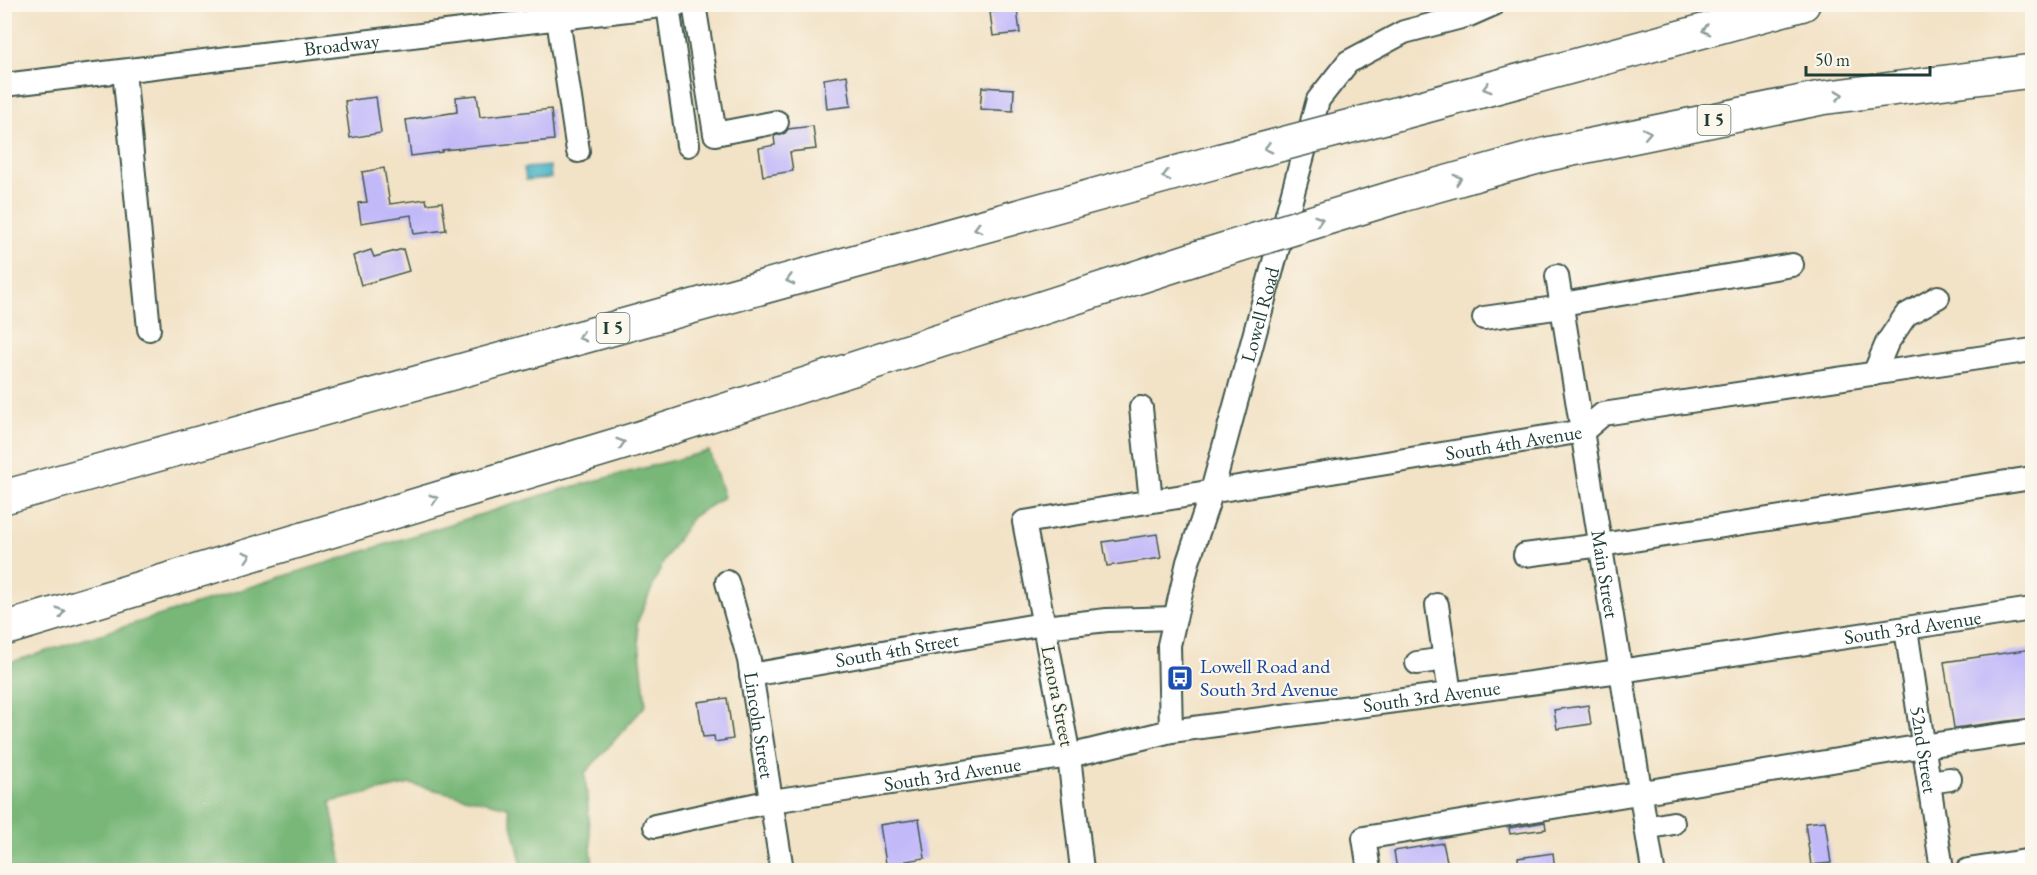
<svg xmlns="http://www.w3.org/2000/svg" width="2037" height="875" viewBox="0 0 2037 875" font-family="'EB Garamond',serif">
	<style>
		.forest { fill: #78b778; stroke: #4c7a56; stroke-width: 1.5 }
		.water { fill: #48b2c6; stroke: #34787d; stroke-width: 1.5 }
		.building { fill: #c2b9f9 }
		.lines { fill: none; stroke-linecap: round; stroke-linejoin: round }
		.minor-casing { stroke: #3f564a; stroke-width: 26 }
		.highway-casing { stroke: #3f564a; stroke-width: 36 }
		.minor { stroke: #fff; stroke-width: 22 }
		.highway { stroke: #fff; stroke-width: 33 }
		.highway-bridge-casing { stroke: #3f564a; stroke-width: 36; stroke-linecap: butt }
		.highway-bridge { stroke: #fff; stroke-width: 33 }
		.oneway { stroke: #8f9e9a }
		.labels { text-anchor: middle; stroke-width: 4.5; stroke-linejoin: round; paint-order: stroke }
		.shield { fill: #fbf7ec; stroke: #61756b; stroke-width: 1.5 }
		.shield-label { font-size: 18px; font-weight: bold; fill: #1f3d34 }
		.street-label { font-size: 20px; fill: #1f3d34; stroke: #fbf7ec }
		.transit-label { font-size: 20px; fill: #164399; stroke: #fbf7ec; text-anchor: start }
	</style>
	<rect width="100%" height="100%" fill="#fbf7ec"/>
	<filter id="ink" filterUnits="userSpaceOnUse"><feTurbulence type="fractalNoise" baseFrequency=".0167" numOctaves="2"/><feDisplacementMap in="SourceGraphic" scale="12" xChannelSelector="R" yChannelSelector="G"/><feConvolveMatrix kernelMatrix="1 2 1 2 8 2 1 2 1" color-interpolation-filters="sRGB"/></filter>
	<filter id="wash" filterUnits="userSpaceOnUse"><feTurbulence type="fractalNoise" baseFrequency=".008" numOctaves="4" result="noise"/><feDisplacementMap in="SourceGraphic" scale="24" xChannelSelector="R" yChannelSelector="G"/><feGaussianBlur stdDeviation="1.35" result="paint"/><feColorMatrix in="noise" values="0 0 0 0 0 0 0 0 0 0 0 0 0 0 0 0 0 1.4 0 .05"/><feComposite in="paint" operator="in"/></filter>
	<g filter="url(#wash)">
		<rect width="100%" height="100%" fill="#f2e2c6"/>
		<!-- forest -->
		<path class="forest" d="M709 451 724 497 692 517 664 560 637 623 646 705 585 773 593 870H523L508 807 410 784 330 802 343 870H5V664L552 492Z"/>
		<!-- water -->
		<path class="water" d="M550 166 551 178 526 180 524 168Z"/>
		<g id="blocks">
			<!-- building -->
			<g class="building">
				<path d="M1017 9 1020 33 993 36 990 12Z"/>
				<path d="M847 75 851 106 827 109 824 79Z"/>
				<path d="M982 87 1014 89 1013 111 980 109Z"/>
				<path d="M477 95 480 117 551 109 554 140 442 150V152L411 156 406 120 457 112 456 97Z"/>
				<path d="M376 97 381 133 350 138 345 101Z"/>
				<path d="M813 126 816 149 790 152 793 171 763 176 759 148 775 145 774 136 785 133 788 129Z"/>
				<path d="M384 168 390 204 426 199 427 204 442 202 446 230 414 234 411 215 361 223 358 203 367 202 362 172Z"/>
				<path d="M403 249 409 271 361 285 353 256 371 250 374 257Z"/>
				<path d="M1157 534 1161 558 1107 566 1103 542Z"/>
				<path d="M2032 649V718L1954 728 1944 662Z"/>
				<path d="M727 698 733 739 715 742 714 736 703 737 698 702Z"/>
				<path d="M1588 705 1591 724 1557 729 1554 710Z"/>
				<path d="M919 819 925 858 906 861 908 870H887L880 825Z"/>
				<path d="M1825 821 1831 863 1811 865 1805 823Z"/>
				<path d="M1545 822 1546 829 1510 834 1509 828Z"/>
				<path d="M1443 843 1449 870H1397L1394 851Z"/>
				<path d="M1553 853 1555 870H1519L1518 858Z"/>
			</g>
		</g>
	</g>
	<g filter="url(#ink)">
		<use href="#blocks" fill-opacity="0" stroke="#3f564a" stroke-width="1.5"/>
		<g class="lines">
			<defs>
				<g id="minor">
					<path d="M694 4 715 134 777 122"/>
					<path d="M668 6 688 145"/>
					<path d="M558 19 578 151"/>
					<path d="M124 71 149 329"/>
					<path id="s1" d="M4 85 678 4"/>
					<path id="s2" d="M1557 276 1653 870"/>
					<path d="M1562 304 1792 265"/>
					<path d="M1484 318 1562 307"/>
					<path d="M1874 374 1887 343 1906 315 1938 297"/>
					<path d="M1141 408 1151 501"/>
					<path d="M1525 555 1601 545 2032 478"/>
					<path id="s3" d="M727 582 749 660 782 870"/>
					<path d="M1437 605 1450 694"/>
					<path d="M1044 627 1107 620 1175 618"/>
					<path id="s4" d="M1906 629 1942 870"/>
					<path d="M1417 663 1445 659"/>
					<path id="s5" d="M751 675 1043 624"/>
					<path id="s6" d="M1171 731 1169 645 1188 562 1212 491 1318 100 1348 62 1404 32 1469 15 1494 4"/>
					<path d="M1929 782 1950 779"/>
					<path id="s7" d="M655 826 772 801 1069 756 1171 731 1620 671 2032 609"/>
					<path d="M1646 828 1673 823"/>
					<path id="s8" d="M1082 870 1069 756 1024 522 1583 431 1603 414 2032 350"/>
					<path d="M1369 870 1364 838 1923 746 2032 731"/>
					<path d="M1968 870 2032 860"/>
				</g>
				<g id="highway">
					<path d="M1385 117 1803 4"/>
					<path d="M1402 195 1548 154 1821 98 2032 71"/>
					<path d="M4 497 1222 160"/>
					<path d="M4 629 633 440 1203 256"/>
				</g>
			</defs>
			<!-- minor casing -->
			<use href="#minor" class="minor-casing"/>
			<!-- highway casing -->
			<use href="#highway" class="highway-casing"/>
			<!-- minor -->
			<use href="#minor" class="minor"/>
			<!-- highway -->
			<use href="#highway" class="highway"/>
			<defs>
				<g id="highway-bridge">
					<path d="M1222 160 1385 117"/>
					<path d="M1203 256 1402 195"/>
				</g>
			</defs>
			<!-- highway-bridge casing -->
			<use href="#highway-bridge" class="highway-bridge-casing"/>
			<!-- highway-bridge -->
			<use href="#highway-bridge" class="highway-bridge"/>
		</g>
		<!-- one-way arrows -->
		<defs><path id="oneway-chevron" d="M-2-3.5L2.5 0L-2 3.5" fill="none" stroke-width="1.6" stroke-linecap="round" stroke-linejoin="round" transform="scale(1.5)"/></defs>
		<g class="oneway">
			<use href="#oneway-chevron" transform="translate(1706 30) rotate(165)"/>
			<use href="#oneway-chevron" transform="translate(1487 88) rotate(164)"/>
			<use href="#oneway-chevron" transform="translate(1839 95) rotate(-7)"/>
			<use href="#oneway-chevron" transform="translate(1647 133) rotate(-12)"/>
			<use href="#oneway-chevron" transform="translate(1268 148) rotate(165)"/>
			<use href="#oneway-chevron" transform="translate(1166 176) rotate(165)"/>
			<use href="#oneway-chevron" transform="translate(1458 179) rotate(-16)"/>
			<use href="#oneway-chevron" transform="translate(1319 220) rotate(-17)"/>
			<use href="#oneway-chevron" transform="translate(978 228) rotate(165)"/>
			<use href="#oneway-chevron" transform="translate(790 280) rotate(165)"/>
			<use href="#oneway-chevron" transform="translate(582 337) rotate(165)"/>
			<use href="#oneway-chevron" transform="translate(621 443) rotate(-17)"/>
			<use href="#oneway-chevron" transform="translate(434 499) rotate(-17)"/>
			<use href="#oneway-chevron" transform="translate(247 556) rotate(-17)"/>
			<use href="#oneway-chevron" transform="translate(61 612) rotate(-17)"/>
		</g>
	</g>
	<!-- icons -->
	<defs>
		<symbol id="bus-square" viewBox="-11 -11 22 22"><rect x="-9" y="-9" width="18" height="18" rx="4" fill="#1a4fb4" stroke="#fbf7ec"/><path d="M-5-6H5V4H4V6H2V4H-2V6H-4V4H-5ZM-3.5-4V0h7V-4ZM-3.5 1.2v1.5H-2V1.2ZM2 1.2v1.5H3.5V1.2Z" fill="#fff"/></symbol>
	</defs>
	<g fill-rule="evenodd">
		<use href="#bus-square" x="1165" y="663" width="30" height="30"/>
	</g>
	<g class="labels">
		<!-- shield labels -->
		<g class="shield">
			<rect x="1697.5" y="105" width="33" height="30" rx="4.5"/>
			<rect x="596.5" y="313" width="33" height="30" rx="4.5"/>
		</g>
		<g class="shield-label">
			<text x="1714" y="126">I 5</text>
			<text x="613" y="334">I 5</text>
		</g>
		<!-- street labels -->
		<g class="street-label">
			<text dy="7" stroke="none"><textPath href="#s1" startOffset="340">Broadway</textPath></text>
			<text dy="7" stroke="none"><textPath href="#s6" startOffset="429">Lowell Road</textPath></text>
			<text dy="7" stroke="none"><textPath href="#s8" startOffset="849">South 4th Avenue</textPath></text>
			<text dy="7" stroke="none"><textPath href="#s2" startOffset="302">Main Street</textPath></text>
			<text dy="7" stroke="none"><textPath href="#s7" startOffset="1274">South 3rd Avenue</textPath></text>
			<text dy="7" stroke="none"><textPath href="#s5" startOffset="148">South 4th Street</textPath></text>
			<text transform="translate(1058 696) rotate(79)" y="7">Lenora Street</text>
			<text dy="7" stroke="none"><textPath href="#s7" startOffset="788">South 3rd Avenue</textPath></text>
			<text dy="7" stroke="none"><textPath href="#s3" startOffset="147">Lincoln Street</textPath></text>
			<text dy="7" stroke="none"><textPath href="#s4" startOffset="122">52nd Street</textPath></text>
			<text dy="7" stroke="none"><textPath href="#s7" startOffset="302">South 3rd Avenue</textPath></text>
		</g>
		<!-- transit labels -->
		<g class="transit-label">
			<text x="1200" y="673">Lowell Road and<tspan x="1200" dy="23">South 3rd Avenue</tspan></text>
		</g>
	</g>
	<!-- margin -->
	<rect width="2037" height="875" fill="none" stroke="#fbf7ec" stroke-width="24"/>
	<!-- scale -->
	<path d="M1806 66v9h124v-9" fill="none" stroke="#1f3d34" stroke-width="3"/>
	<text x="1815" y="66" font-size="18" fill="#1f3d34" stroke="#fbf7ec" stroke-width="4.5" paint-order="stroke">50 m</text>
</svg>
